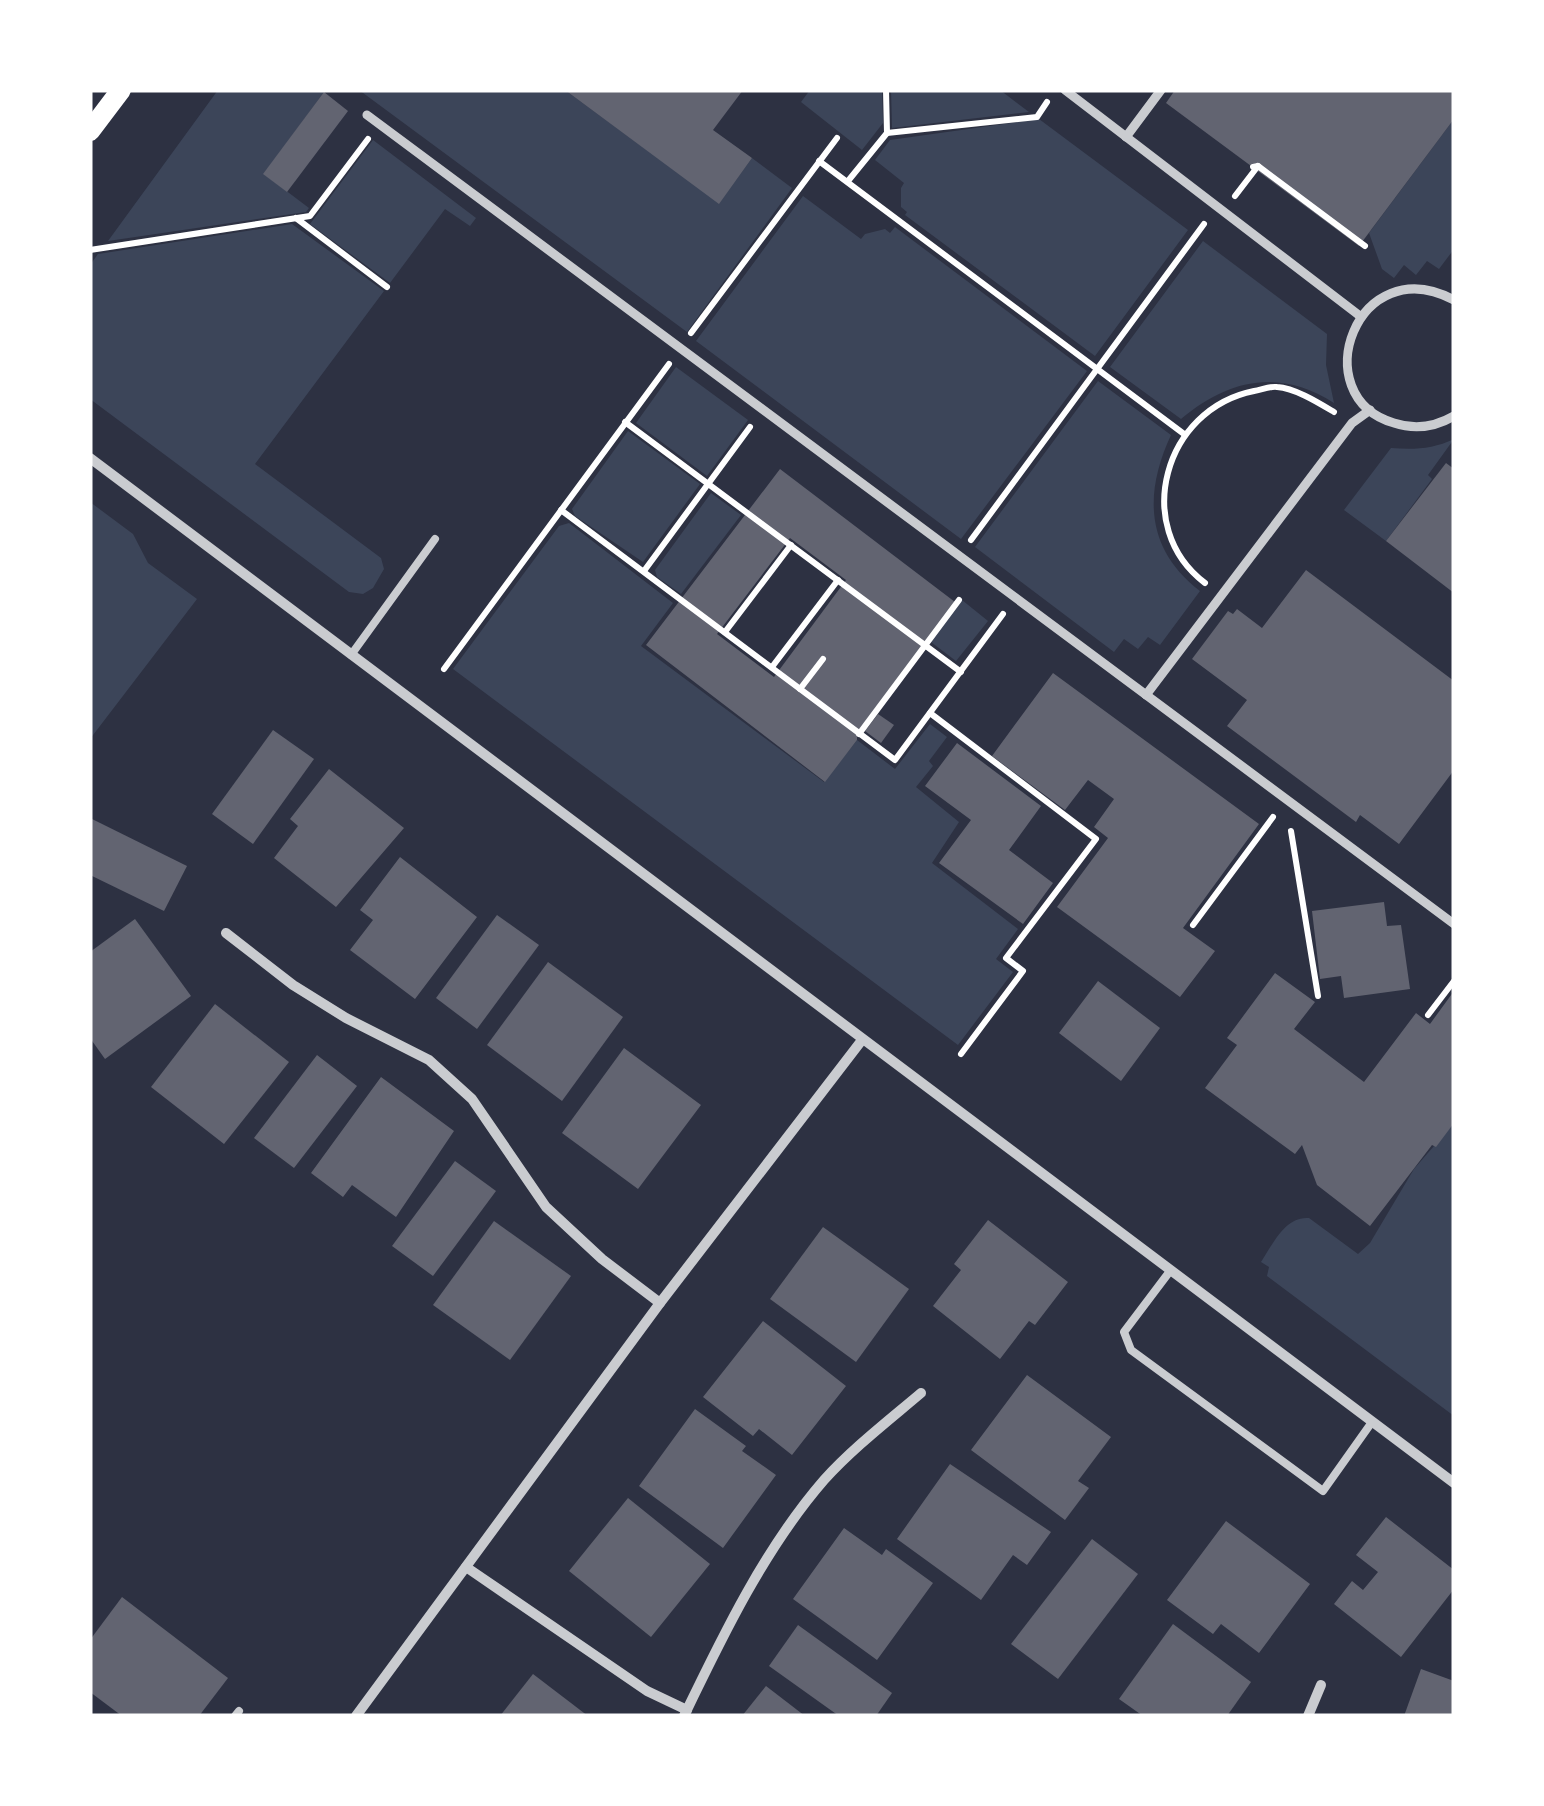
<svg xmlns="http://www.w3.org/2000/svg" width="1544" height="1806" viewBox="0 0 1544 1806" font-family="'PT Sans Narrow',sans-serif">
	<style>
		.green { fill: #3c4559 }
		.building { fill: #626471; fill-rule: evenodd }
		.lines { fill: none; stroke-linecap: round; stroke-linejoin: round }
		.path { stroke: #fff; stroke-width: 6 }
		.service { stroke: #caccd0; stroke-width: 8 }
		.pedestrian { stroke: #caccd0; stroke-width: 9 }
		.minor { stroke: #caccd0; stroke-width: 10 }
		.secondary { stroke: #fff; stroke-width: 20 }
	</style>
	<rect width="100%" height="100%" fill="#2d3142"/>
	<!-- green -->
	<g class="green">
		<path d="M218 90 324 92 264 174 309 208 306 212 108 241Z"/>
		<path d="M359 90H565L719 203 752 158 792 188 687 332Z"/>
		<path d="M810 90H882L883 123 862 150 801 102Z"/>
		<path d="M891 90H1000L1029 112 892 128Z"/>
		<path d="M1039 119 1188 230 1095 356 905 215 907 212 901 207V188L904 183 875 160 890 140Z"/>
		<path d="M1454 119V249L1439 269 1427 261 1416 275 1404 265 1394 278 1382 269 1369 233Z"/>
		<path d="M373 140 476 218 470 226 445 209 390 283 310 224Z"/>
		<path d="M803 196 861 239 865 234 885 229 890 233 895 227 1087 371 961 539 696 341Z"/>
		<path d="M292 224 384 291 255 464 381 558 384 569 373 588 363 594 349 592 90 399V265L98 254Z"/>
		<path d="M1203 241 1327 334 1326 365 1334 403C1279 368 1229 379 1181 419L1110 367Z"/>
		<path d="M676 367 748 420 707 476 636 423Z"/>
		<path d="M1098 381 1171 435C1144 493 1145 549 1200 591L1160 645 1148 637 1138 649 1124 639 1114 652 975 547Z"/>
		<path d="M628 431 700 484 643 562 575 516 572 509Z"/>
		<path d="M1454 439 1428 475 1432 479 1386 541 1344 510 1391 448C1414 450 1433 449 1454 439Z"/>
		<path d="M711 493 741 515 681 594 657 577 655 570Z"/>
		<path d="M90 502 133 534 148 563 197 599 90 739Z"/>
		<path d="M569 523 673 603 641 646 824 782 857 740 895 769 930 724 947 737 929 761 933 766 916 787 959 822 932 863 1018 929 996 959 1013 972 958 1045 453 669 559 526Z"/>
		<path d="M962 600 988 621 956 661 931 642Z"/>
		<path d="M1454 1123V1416L1267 1276 1269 1267 1261 1262C1273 1244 1285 1216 1309 1218L1358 1254 1370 1243 1414 1169Z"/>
	</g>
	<!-- building -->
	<g class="building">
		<path d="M565 90H743L713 130 752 158 719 204Z"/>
		<path d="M1175 90H1454V119L1359 246 1166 103Z"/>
		<path d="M324 92 348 111 287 192 263 174Z"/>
		<path d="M1446 463 1454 469V593L1386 541Z"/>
		<path d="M780 469 955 602 857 732V740L825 782 646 645ZM790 538 846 580 774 677 717 634Z"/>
		<path d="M1306 570 1454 681V770L1399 844 1360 815 1356 822 1227 726 1247 700 1192 659 1228 611 1233 614 1237 609 1262 628Z"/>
		<path d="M1053 673 1259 824 1183 928 1215 951 1180 997 1057 907 1108 838 1094 827 1114 799 1088 780 1065 810 992 756Z"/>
		<path d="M878 714 894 725 881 743 865 731Z"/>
		<path d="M273 730 314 759 253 844 212 814Z"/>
		<path d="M957 743 1041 806 1009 850 1053 883 1023 924 939 863 971 820 925 786Z"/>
		<path d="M329 769 404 828 336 907 274 858 298 826 290 819Z"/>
		<path d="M90 818 187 866 164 911 90 875Z"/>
		<path d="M400 857 477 917 415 999 350 950 373 920 360 910Z"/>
		<path d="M1384 902 1387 926 1401 925 1410 989 1344 998 1341 976 1320 979 1312 911Z"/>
		<path d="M497 915 539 945 477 1029 436 998Z"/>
		<path d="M135 919 191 996 105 1059 90 1038V952Z"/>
		<path d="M548 962 623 1017 562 1101 487 1045Z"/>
		<path d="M1275 973 1315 1002 1294 1029 1364 1082 1416 1013 1430 1024 1454 991V1123L1436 1147 1432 1145 1370 1226 1317 1185 1302 1145 1295 1154 1205 1088 1237 1045 1227 1038Z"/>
		<path d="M1098 981 1160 1028 1121 1081 1059 1033Z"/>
		<path d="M215 1004 289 1062 224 1144 151 1087Z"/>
		<path d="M624 1048 701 1105 638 1189 562 1133Z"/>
		<path d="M317 1055 357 1086 294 1168 254 1138Z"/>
		<path d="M381 1077 454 1131 396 1217 352 1185 343 1197 311 1173Z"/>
		<path d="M455 1161 496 1191 433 1276 392 1246Z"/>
		<path d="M988 1220 1068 1282 1035 1325 1029 1321 1000 1359 933 1306 961 1270 954 1264Z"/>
		<path d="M494 1221 571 1276 510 1360 433 1305Z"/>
		<path d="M823 1227 909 1289 856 1362 770 1299Z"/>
		<path d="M763 1321 846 1386 792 1455 759 1429 753 1436 703 1397Z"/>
		<path d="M1027 1375 1111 1437 1078 1481 1089 1488 1065 1520 971 1450Z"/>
		<path d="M695 1409 746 1446 742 1451 776 1475 723 1548 639 1486Z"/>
		<path d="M950 1464 1051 1532 1027 1565 1013 1555 981 1600 897 1539Z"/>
		<path d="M628 1498 710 1564 651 1637 569 1571Z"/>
		<path d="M1386 1517 1454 1570V1589L1401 1657 1334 1604 1352 1581 1363 1590 1378 1572 1356 1555Z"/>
		<path d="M1226 1521 1310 1584 1259 1653 1221 1624 1213 1634 1167 1600Z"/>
		<path d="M844 1528 882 1555 886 1549 933 1583 877 1660 793 1599Z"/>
		<path d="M1092 1539 1138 1574 1058 1679 1011 1644Z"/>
		<path d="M122 1597 228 1678 199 1716H122L90 1692V1640Z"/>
		<path d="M1173 1624 1251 1682 1227 1716H1143L1119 1699Z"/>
		<path d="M798 1625 892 1693 876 1716H839L769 1666Z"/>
		<path d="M1421 1669 1454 1681V1716H1404Z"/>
		<path d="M533 1674 588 1716H500Z"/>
		<path d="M766 1686 805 1716H742Z"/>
	</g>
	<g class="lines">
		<!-- path -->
		<g class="path">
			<path d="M887 133 1037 117 1047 102"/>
			<path d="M819 161 1184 434"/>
			<path d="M1258 166 1365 246"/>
			<path d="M848 181 887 133 886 90"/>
			<path d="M1235 196 1258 166 1253 167"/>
			<path d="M296 218 387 287"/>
			<path d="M90 250 310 216 368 139"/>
			<path d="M691 333 837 138"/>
			<path d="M625 422 961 672"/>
			<path d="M561 510 895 760 1003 614"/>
			<path d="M971 540 1204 224"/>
			<path d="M644 571 750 427"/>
			<path d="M1205 583C1131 527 1164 409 1254 391 1261 390 1270 386 1277 387 1295 388 1319 403 1334 412"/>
			<path d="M725 632 791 545"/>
			<path d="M772 667 838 580"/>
			<path d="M444 669 669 364"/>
			<path d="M800 689 823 659"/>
			<path d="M930 713 1096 839 1006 958 1023 971 961 1054"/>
			<path d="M859 734 959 600"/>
			<path d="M1291 831 1318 996"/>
			<path d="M1193 925 1273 817"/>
			<path d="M1428 1015 1454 981"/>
		</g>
		<!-- service -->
		<g class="service">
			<path d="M351 655 435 539"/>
			<path d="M1170 1271 1124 1332 1131 1350 1323 1491 1372 1422"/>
			<path d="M235 1716 239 1711"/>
		</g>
		<!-- pedestrian -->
		<g class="pedestrian">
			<path d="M1065 90 1360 316"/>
			<path d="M367 115 1454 924"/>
			<path d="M1126 137 1161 90"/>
			<path d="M1454 300C1357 248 1303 396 1394 423 1415 430 1435 427 1454 416"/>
			<path d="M1146 695 1352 423 1370 410"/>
		</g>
		<!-- minor -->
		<g class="minor">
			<path d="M90 458 1454 1483"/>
			<path d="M226 933 293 985 346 1018 429 1060 472 1099 546 1207 602 1259 660 1303"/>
			<path d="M466 1567 647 1691 687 1710"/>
			<path d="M356 1716 660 1303 862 1040"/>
			<path d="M684 1716C723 1635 765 1548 824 1480 853 1448 888 1421 921 1393"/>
			<path d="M1308 1716 1321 1685"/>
		</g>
		<!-- secondary -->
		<path class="secondary" d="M90 131 121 90"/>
	</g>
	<!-- border -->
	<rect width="1544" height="1806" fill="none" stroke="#ffffff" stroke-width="185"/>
</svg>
